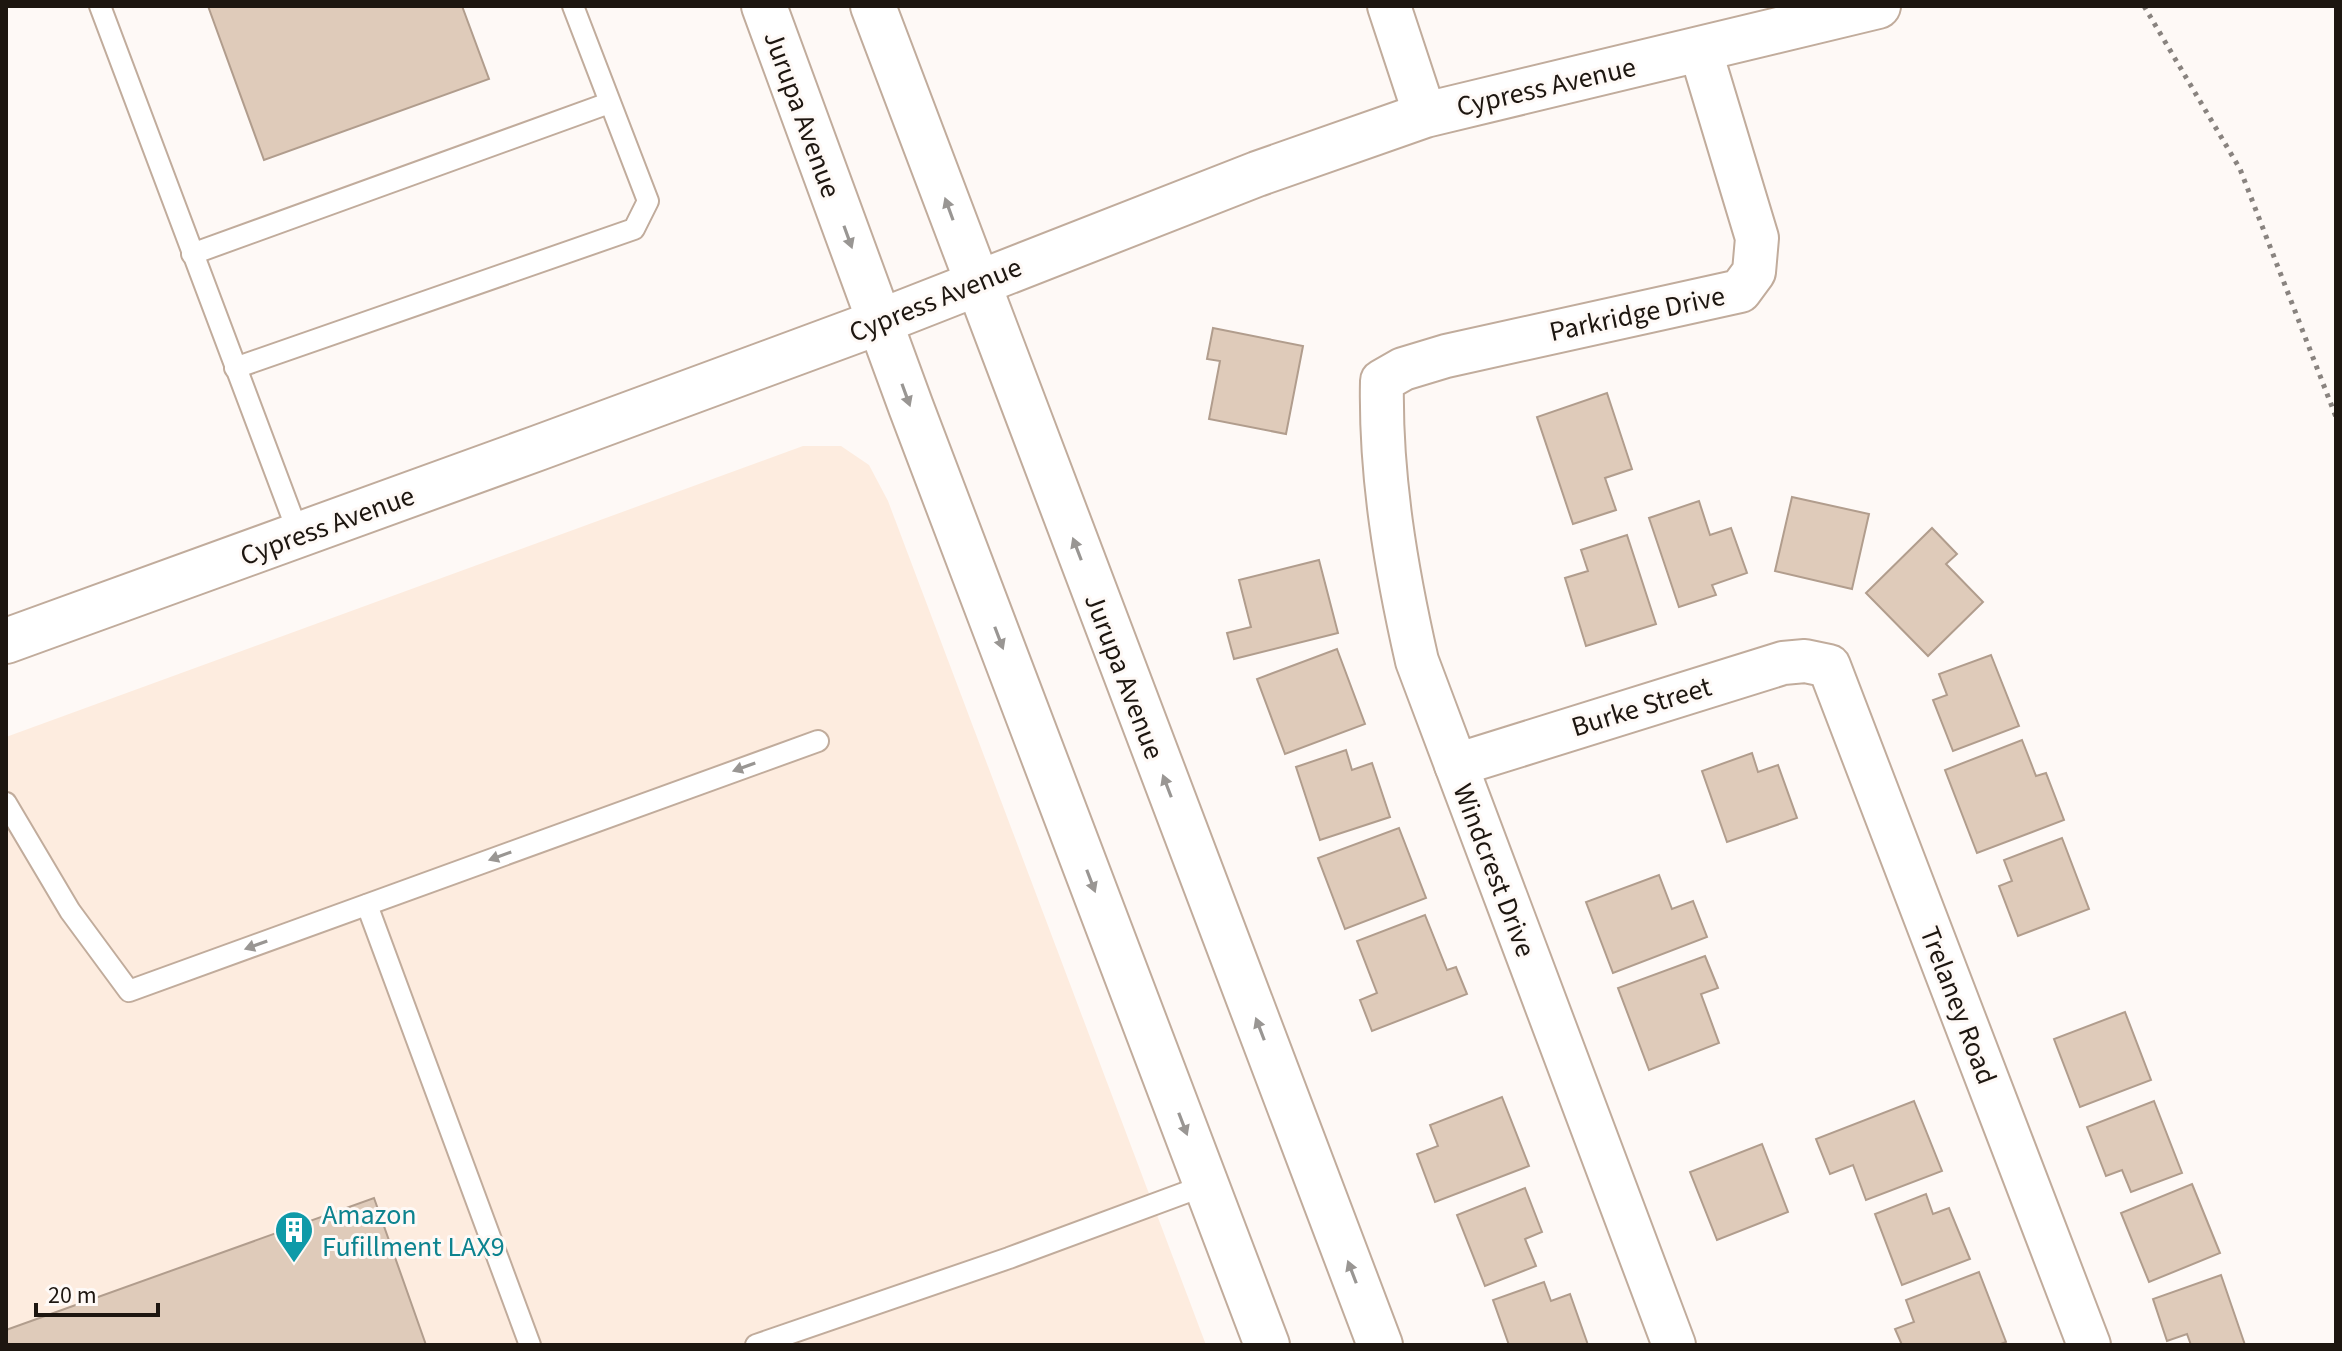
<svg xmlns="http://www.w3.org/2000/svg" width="2342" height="1351" viewBox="0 0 2342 1351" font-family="'Source Sans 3',sans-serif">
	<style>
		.built { fill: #fdecdf }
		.building { fill: #dfcbba; stroke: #b19d8d; stroke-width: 2 }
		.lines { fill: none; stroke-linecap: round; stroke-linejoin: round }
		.lane-casing { stroke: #c1ac9c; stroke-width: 24 }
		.street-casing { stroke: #c1ac9c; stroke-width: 46 }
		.secondary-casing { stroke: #c1ac9c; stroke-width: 48 }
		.primary-casing { stroke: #c1ac9c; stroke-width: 48 }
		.path { stroke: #89837f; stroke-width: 5; stroke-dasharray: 4 6; stroke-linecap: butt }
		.lane { stroke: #fff; stroke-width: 20 }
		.street { stroke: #fff; stroke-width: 42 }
		.secondary { stroke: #fff; stroke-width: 44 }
		.primary { stroke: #fff; stroke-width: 44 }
		.oneway { fill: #999693 }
		.labels { text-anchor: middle; stroke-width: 6; stroke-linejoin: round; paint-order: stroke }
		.street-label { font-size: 28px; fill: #1d1610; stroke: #fef9f6 }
		.culture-label { font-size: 28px; fill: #0d838f; stroke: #fef9f6; text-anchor: start }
	</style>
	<rect width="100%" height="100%" fill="#fef9f6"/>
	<!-- built -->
	<path class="built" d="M803 446H841L869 465 888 501 1206 1345H6V737Z"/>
	<!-- building -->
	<g class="building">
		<path d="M208 6H462L489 79 264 160Z"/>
		<path d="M1213 328 1303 346 1286 434 1209 419 1220 361 1207 359Z"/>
		<path d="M1607 393 1632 469 1605 478 1616 510 1573 524 1537 417Z"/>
		<path d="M1792 497 1869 514 1852 589 1775 571Z"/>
		<path d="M1699 501 1710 535 1731 528 1747 573 1712 585 1716 595 1679 607 1649 518Z"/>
		<path d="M1932 528 1957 554 1946 564 1983 602 1928 656 1866 593Z"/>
		<path d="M1627 535 1656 624 1586 646 1565 578 1588 571 1581 550Z"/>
		<path d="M1319 560 1338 633 1234 659 1227 633 1251 627 1239 580Z"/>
		<path d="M1337 649 1365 724 1285 754 1257 679Z"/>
		<path d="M1991 655 2019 726 1953 751 1933 700 1947 695 1939 674Z"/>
		<path d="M2022 740 2036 776 2046 773 2064 820 1977 853 1945 770Z"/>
		<path d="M1346 750 1352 770 1372 763 1390 817 1320 840 1296 767Z"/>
		<path d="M1752 753 1758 772 1778 765 1797 818 1727 842 1702 771Z"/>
		<path d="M1399 828 1426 898 1345 929 1318 858Z"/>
		<path d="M2062 838 2089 909 2018 936 1999 886 2012 881 2004 860Z"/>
		<path d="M1659 875 1672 909 1693 901 1707 937 1613 973 1586 902Z"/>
		<path d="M1425 915 1447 970 1456 967 1467 994 1372 1031 1360 1000 1377 993 1357 941Z"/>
		<path d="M1705 956 1718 988 1701 994 1719 1043 1649 1070 1618 988Z"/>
		<path d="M2125 1012 2151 1080 2080 1107 2054 1039Z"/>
		<path d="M1502 1097 1529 1166 1435 1202 1417 1154 1438 1146 1430 1125Z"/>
		<path d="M1914 1101 1942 1171 1866 1200 1853 1165 1830 1174 1816 1139Z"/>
		<path d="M2154 1101 2182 1173 2131 1192 2122 1170 2106 1176 2087 1127Z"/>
		<path d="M1762 1144 1788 1212 1717 1240 1690 1172Z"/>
		<path d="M2192 1184 2220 1253 2149 1282 2121 1213Z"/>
		<path d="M1525 1188 1542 1232 1525 1239 1536 1266 1485 1286 1457 1215Z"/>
		<path d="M1926 1194 1933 1214 1949 1208 1970 1259 1902 1285 1875 1214Z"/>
		<path d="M374 1198 426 1345H6V1330Z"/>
		<path d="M1979 1272 2006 1342 1998 1345H1902L1895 1329 1914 1322 1906 1300Z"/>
		<path d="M2221 1275 2245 1345H2191L2187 1334 2167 1341 2153 1299Z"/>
		<path d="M1544 1282 1551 1301 1570 1294 1588 1345H1509L1493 1300Z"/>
	</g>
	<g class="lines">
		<defs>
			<g id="lane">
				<path d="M100 6 299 535"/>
				<path d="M192 254 609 103"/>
				<path d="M235 368 634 229 648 201 573 6"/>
				<path d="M6 803 70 911 129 991 818 741"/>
				<path d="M367 905 530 1345"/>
				<path d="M756 1345 1009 1258 1206 1185"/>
			</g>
			<g id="street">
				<path d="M1389 6 1425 115"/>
				<path d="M1456 765 1783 663 1805 661 1829 666 2089 1345"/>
				<path d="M1674 1345 1417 661C1396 569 1380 475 1382 381L1403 369 1446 356 1740 291 1754 272 1757 238 1700 49"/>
			</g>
			<path id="secondary" d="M6 641 538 448 879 322 1257 174 1425 115 1878 6"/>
			<g id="primary">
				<path d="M764 6 911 407 1267 1345"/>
				<path d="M873 6 1380 1345"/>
			</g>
		</defs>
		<!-- lane casing -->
		<use href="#lane" class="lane-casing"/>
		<!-- street casing -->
		<use href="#street" class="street-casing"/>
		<!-- secondary casing -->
		<use href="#secondary" class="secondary-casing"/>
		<!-- primary casing -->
		<use href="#primary" class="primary-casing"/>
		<!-- path -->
		<path class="path" d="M2144 6 2240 169 2336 417"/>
		<!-- lane -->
		<use href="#lane" class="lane"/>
		<!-- street -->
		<use href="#street" class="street"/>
		<!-- secondary -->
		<use href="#secondary" class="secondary"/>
		<!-- primary -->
		<use href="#primary" class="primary"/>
	</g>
	<!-- one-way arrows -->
	<defs><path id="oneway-solid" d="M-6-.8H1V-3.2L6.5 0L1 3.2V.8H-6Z" transform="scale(2)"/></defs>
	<g class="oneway">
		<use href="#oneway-solid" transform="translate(949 209) rotate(-110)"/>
		<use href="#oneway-solid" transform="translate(848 237) rotate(70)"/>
		<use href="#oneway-solid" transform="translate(906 395) rotate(70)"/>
		<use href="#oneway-solid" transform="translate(1077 549) rotate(-111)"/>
		<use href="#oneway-solid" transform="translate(999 638) rotate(69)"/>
		<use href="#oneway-solid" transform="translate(744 767) rotate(160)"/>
		<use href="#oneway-solid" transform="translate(1167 786) rotate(-111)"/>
		<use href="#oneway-solid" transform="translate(500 856) rotate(160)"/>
		<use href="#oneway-solid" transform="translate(1091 881) rotate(69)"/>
		<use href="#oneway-solid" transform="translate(256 945) rotate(160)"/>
		<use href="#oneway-solid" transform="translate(1260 1029) rotate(-111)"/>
		<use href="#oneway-solid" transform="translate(1183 1124) rotate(69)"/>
		<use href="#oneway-solid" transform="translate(1352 1272) rotate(-111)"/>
	</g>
	<!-- icons -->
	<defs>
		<symbol id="building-pin" viewBox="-11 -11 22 30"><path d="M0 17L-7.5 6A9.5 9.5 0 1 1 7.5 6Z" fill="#0f9aa8" stroke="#fef9f6"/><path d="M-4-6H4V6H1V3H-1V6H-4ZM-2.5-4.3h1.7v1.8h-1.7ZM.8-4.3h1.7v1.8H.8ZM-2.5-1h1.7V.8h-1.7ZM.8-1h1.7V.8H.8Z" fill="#fff"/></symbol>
	</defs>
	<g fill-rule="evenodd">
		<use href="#building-pin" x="272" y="1208" width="44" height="60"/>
	</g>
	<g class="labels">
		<!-- street labels -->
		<g class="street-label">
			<text transform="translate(1546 86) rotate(-13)" y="10">Cypress Avenue</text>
			<text transform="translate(803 114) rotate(70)" y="10">Jurupa Avenue</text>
			<text transform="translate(935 299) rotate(-22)" y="10">Cypress Avenue</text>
			<text transform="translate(1637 313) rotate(-12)" y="10">Parkridge Drive</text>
			<text transform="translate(327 525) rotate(-20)" y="10">Cypress Avenue</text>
			<text transform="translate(1125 676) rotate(69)" y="10">Jurupa Avenue</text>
			<text transform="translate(1641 706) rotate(-17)" y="10">Burke Street</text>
			<text transform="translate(1495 870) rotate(69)" y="10">Windcrest Drive</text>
			<text transform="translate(1959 1005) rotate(69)" y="10">Trelaney Road</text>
		</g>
		<!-- culture labels -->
		<g class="culture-label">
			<text x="322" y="1224">Amazon<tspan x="322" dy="32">Fufillment LAX9</tspan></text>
		</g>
	</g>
	<!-- border -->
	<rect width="2342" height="1351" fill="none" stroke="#1d1610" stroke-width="16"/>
	<!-- scale -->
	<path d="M36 1303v12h122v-12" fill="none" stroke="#1d1610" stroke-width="4"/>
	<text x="48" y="1303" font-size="24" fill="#1d1610" stroke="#fef9f6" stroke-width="6" paint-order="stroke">20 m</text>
</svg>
